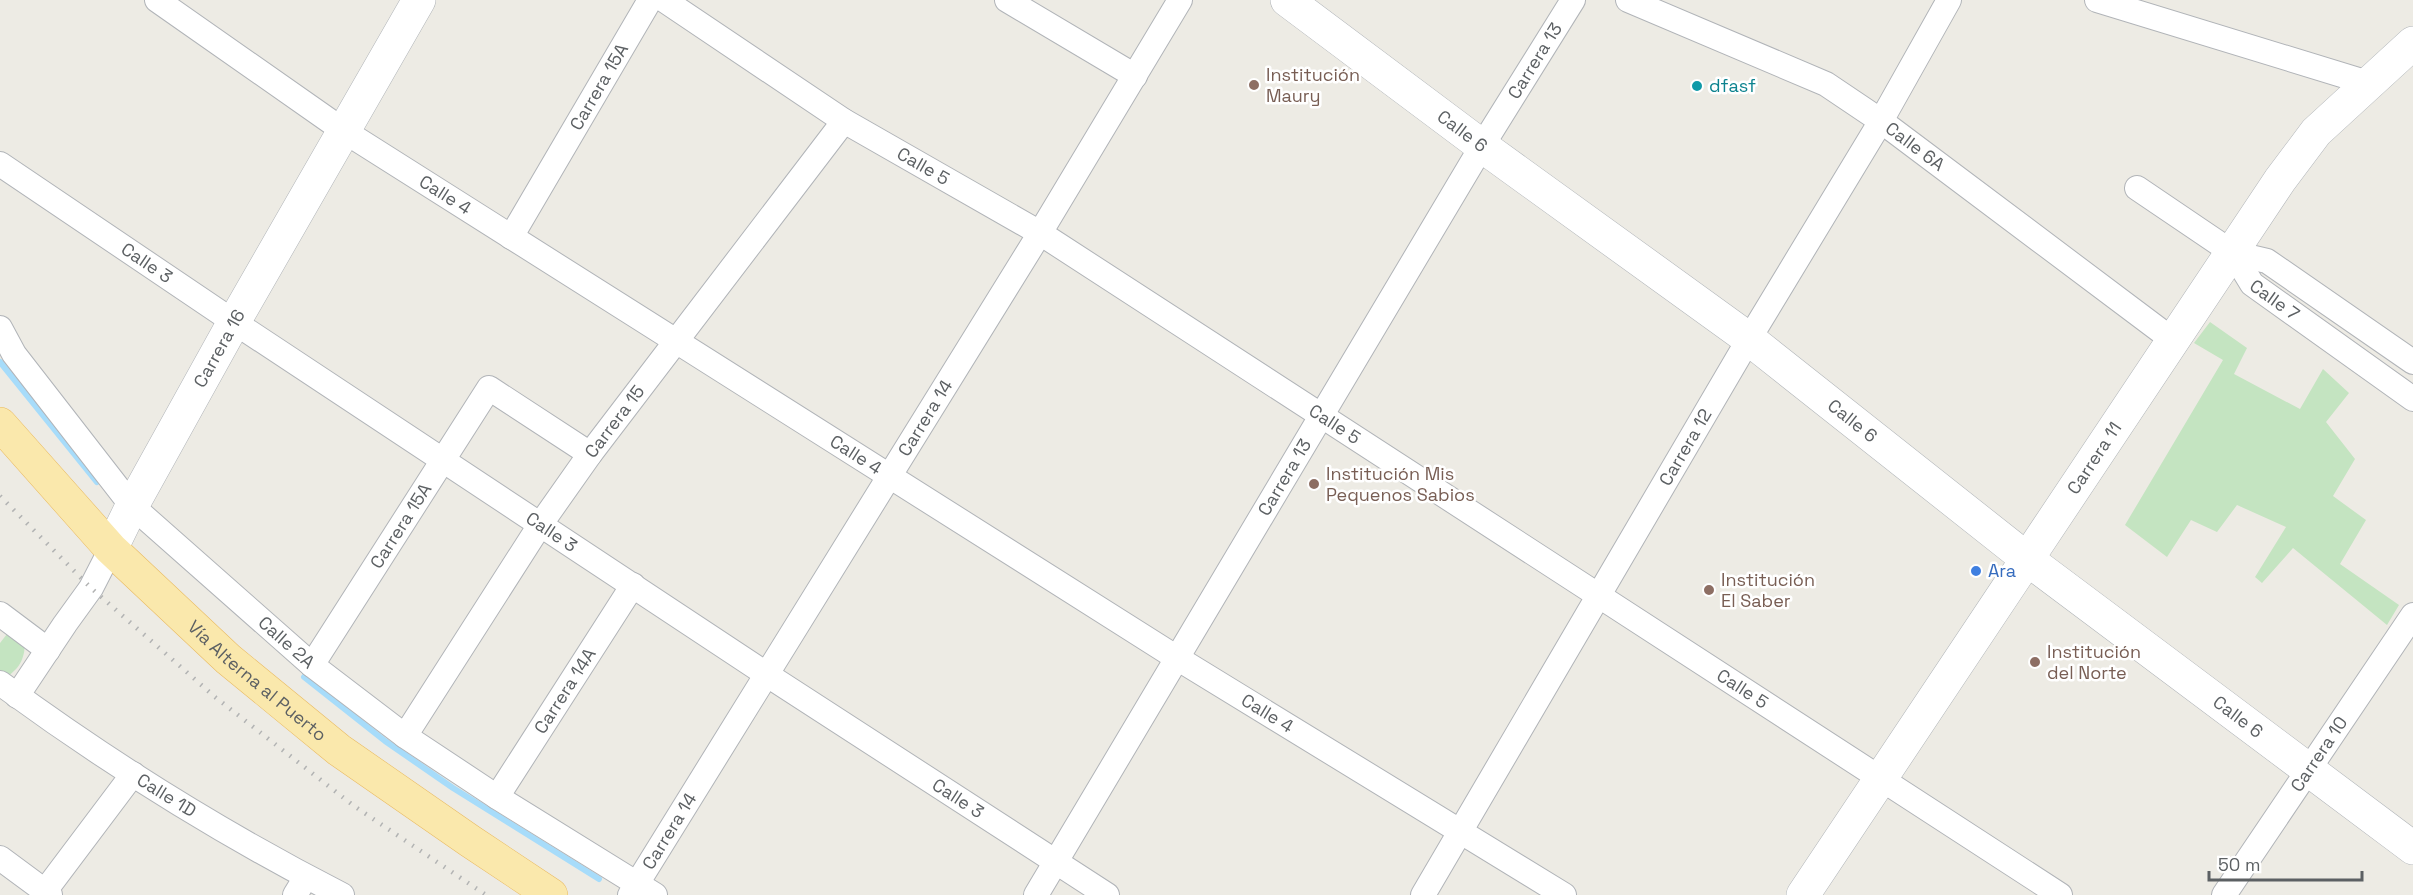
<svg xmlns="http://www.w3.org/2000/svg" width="2413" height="895" viewBox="0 0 2413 895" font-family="'Space Grotesk',sans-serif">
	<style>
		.green { fill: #c4e4c1 }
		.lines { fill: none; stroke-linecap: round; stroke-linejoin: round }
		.stream { stroke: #a7dcfa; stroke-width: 6 }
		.street-casing { stroke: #b1b4b8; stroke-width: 26 }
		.secondary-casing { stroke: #b0b4b8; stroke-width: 34 }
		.primary-casing { stroke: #e9ba61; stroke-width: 34 }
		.street { stroke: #fff; stroke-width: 24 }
		.secondary { stroke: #fff; stroke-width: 33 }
		.primary { stroke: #fae8ac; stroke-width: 33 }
		.rail { stroke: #b2b3b3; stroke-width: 4.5; stroke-dasharray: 1.5 8; stroke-linecap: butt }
		.education-dot { fill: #8d6e63; stroke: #fff; stroke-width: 2 }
		.culture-dot { fill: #0f9aa8; stroke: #fff; stroke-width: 2 }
		.shop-dot { fill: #3f7fe0; stroke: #fff; stroke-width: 2 }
		.labels { text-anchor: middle; stroke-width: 5; stroke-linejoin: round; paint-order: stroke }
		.street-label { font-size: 18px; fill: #5c6063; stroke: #fff }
		.education-label { font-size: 18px; fill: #785e54; stroke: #fff; text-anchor: start }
		.culture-label { font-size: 18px; fill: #0d838f; stroke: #fff; text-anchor: start }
		.shop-label { font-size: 18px; fill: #366cbe; stroke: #fff; text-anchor: start }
	</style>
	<rect width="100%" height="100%" fill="#edebe4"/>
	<!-- green -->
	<g class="green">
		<path d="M2210 322 2247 348 2234 374 2300 409 2323 369 2349 393 2326 422 2355 459 2333 496 2366 520 2340 564 2399 605 2387 625 2293 548 2262 583 2255 577 2286 527 2237 505 2217 532 2191 520 2167 557 2125 525 2223 360 2194 343Z"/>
		<path d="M11 629 25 638C25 657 22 667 5 678L0 675V643Z"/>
	</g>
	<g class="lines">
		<!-- stream -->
		<g class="stream">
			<path d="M0 362 97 482"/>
			<path d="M304 677 385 741 453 788 599 879"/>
		</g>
		<defs>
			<g id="street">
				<path id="s1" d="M157 0 344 131 1177 658 1564 895"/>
				<path id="s2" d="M664 0 844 121 1040 233 2060 895"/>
				<path d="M1007 0 1135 76"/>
				<path id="s3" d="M1628 0 1826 84 1881 121 2174 341"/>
				<path d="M2097 0 2368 83"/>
				<path id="s4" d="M0 164 234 322 766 674 1107 895"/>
				<path d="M2137 188 2233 253 2267 261 2413 362"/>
				<path id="s5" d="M511 237 650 0"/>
				<path id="s6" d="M2233 253 2252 284 2413 399"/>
				<path id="s7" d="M0 328 14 354 132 506 312 665 405 736 497 797 655 895"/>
				<path d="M0 614 48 650"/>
				<path id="s8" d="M312 665 489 388 590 454"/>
				<path id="s9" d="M0 683C106 761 225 835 342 895"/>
				<path d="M17 696 65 624 91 588 111 549"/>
				<path id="s10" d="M405 736 540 525 590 454 844 121"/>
				<path id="s11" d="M497 797 633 585"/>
				<path d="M0 858 50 895"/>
				<path d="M42 895 133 774"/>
				<path d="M295 895 306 877"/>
				<path id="s12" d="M630 895 1040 233 1180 0"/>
				<path id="s13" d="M1036 895 1482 146 1573 0"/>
				<path id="s14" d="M1423 895 1749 339 1881 121 1949 0"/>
				<path id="s15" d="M2224 895 2413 615"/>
			</g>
			<g id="secondary">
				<path id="s16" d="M1287 0 1482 146 1749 339 2027 559 2413 848"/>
				<path id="s17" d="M111 549 132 506 234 322 419 0"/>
				<path id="s18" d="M1803 895 2280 180 2316 132 2413 43"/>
			</g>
			<g id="primary">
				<path id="s19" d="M0 424 111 549 228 659 339 750 470 841 551 895"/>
			</g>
		</defs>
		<!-- street casing -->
		<use href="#street" class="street-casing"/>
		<!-- secondary casing -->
		<use href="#secondary" class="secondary-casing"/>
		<!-- primary casing -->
		<use href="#primary" class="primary-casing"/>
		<!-- street -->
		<use href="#street" class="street"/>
		<!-- secondary -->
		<use href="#secondary" class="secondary"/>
		<!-- primary -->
		<use href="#primary" class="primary"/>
		<!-- rail -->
		<path class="rail" d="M0 496 91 588 215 697 354 806 486 895"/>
	</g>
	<!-- markers -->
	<g class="education-dot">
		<circle cx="1254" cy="85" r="6"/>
		<circle cx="1314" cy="484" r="6"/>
		<circle cx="1709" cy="590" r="6"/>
		<circle cx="2035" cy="662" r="6"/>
	</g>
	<circle class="culture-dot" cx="1697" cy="86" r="6"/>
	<circle class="shop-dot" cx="1976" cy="571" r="6"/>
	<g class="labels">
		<!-- street labels -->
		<g class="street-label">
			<text dy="6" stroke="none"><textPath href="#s13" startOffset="972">Carrera 13</textPath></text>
			<text dy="6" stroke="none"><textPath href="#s5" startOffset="174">Carrera 15A</textPath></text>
			<text dy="6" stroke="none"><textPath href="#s16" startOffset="219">Calle 6</textPath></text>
			<text dy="6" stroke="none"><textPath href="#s3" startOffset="324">Calle 6A</textPath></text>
			<text dy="6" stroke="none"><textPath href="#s2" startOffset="308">Calle 5</textPath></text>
			<text dy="6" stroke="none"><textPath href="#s1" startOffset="348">Calle 4</textPath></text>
			<text dy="6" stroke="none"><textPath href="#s4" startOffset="177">Calle 3</textPath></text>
			<text dy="6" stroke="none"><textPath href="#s6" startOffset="64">Calle 7</textPath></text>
			<text dy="6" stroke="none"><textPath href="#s17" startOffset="228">Carrera 16</textPath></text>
			<text dy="6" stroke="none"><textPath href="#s12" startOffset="561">Carrera 14</textPath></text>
			<text dy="6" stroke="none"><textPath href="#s16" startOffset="705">Calle 6</textPath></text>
			<text dy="6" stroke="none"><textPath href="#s10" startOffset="378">Carrera 15</textPath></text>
			<text dy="6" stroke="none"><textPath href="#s2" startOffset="794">Calle 5</textPath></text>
			<text dy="6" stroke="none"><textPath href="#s14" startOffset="519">Carrera 12</textPath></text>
			<text dy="6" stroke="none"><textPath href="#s1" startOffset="834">Calle 4</textPath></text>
			<text dy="6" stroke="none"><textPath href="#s18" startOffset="525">Carrera 11</textPath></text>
			<text dy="6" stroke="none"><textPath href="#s13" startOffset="486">Carrera 13</textPath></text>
			<text dy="6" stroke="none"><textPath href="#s8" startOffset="165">Carrera 15A</textPath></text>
			<text dy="6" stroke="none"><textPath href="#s4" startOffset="663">Calle 3</textPath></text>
			<text dy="6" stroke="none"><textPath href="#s7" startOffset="428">Calle 2A</textPath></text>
			<text dy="6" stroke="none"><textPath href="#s19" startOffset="364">Vía Alterna al Puerto</textPath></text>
			<text dy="6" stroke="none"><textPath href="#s2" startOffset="1280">Calle 5</textPath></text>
			<text dy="6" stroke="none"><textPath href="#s11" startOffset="126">Carrera 14A</textPath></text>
			<text dy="6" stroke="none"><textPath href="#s1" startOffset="1320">Calle 4</textPath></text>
			<text dy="6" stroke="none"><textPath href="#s16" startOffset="1191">Calle 6</textPath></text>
			<text dy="6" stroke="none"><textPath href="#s15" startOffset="170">Carrera 10</textPath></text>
			<text dy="6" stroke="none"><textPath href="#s9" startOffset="201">Calle 1D</textPath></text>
			<text dy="6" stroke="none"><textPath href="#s4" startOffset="1149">Calle 3</textPath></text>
			<text dy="6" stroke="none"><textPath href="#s12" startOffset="75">Carrera 14</textPath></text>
		</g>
		<!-- education labels -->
		<g class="education-label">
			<text x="1266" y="81">Institución<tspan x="1266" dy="21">Maury</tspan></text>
			<text x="1326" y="480">Institución Mis<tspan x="1326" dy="21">Pequenos Sabios</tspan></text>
			<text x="1721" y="586">Institución<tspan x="1721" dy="21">El Saber</tspan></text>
			<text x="2047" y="658">Institución<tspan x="2047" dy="21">del Norte</tspan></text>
		</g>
		<!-- culture labels -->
		<g class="culture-label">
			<text x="1709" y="92">dfasf</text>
		</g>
		<!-- shop labels -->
		<g class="shop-label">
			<text x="1988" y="577">Ara</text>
		</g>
	</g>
	<!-- scale -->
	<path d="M2209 871v9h153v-9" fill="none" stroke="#5c6063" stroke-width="3"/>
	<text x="2218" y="871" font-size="18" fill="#5c6063" stroke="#ffffff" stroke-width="4.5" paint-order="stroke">50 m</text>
</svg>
